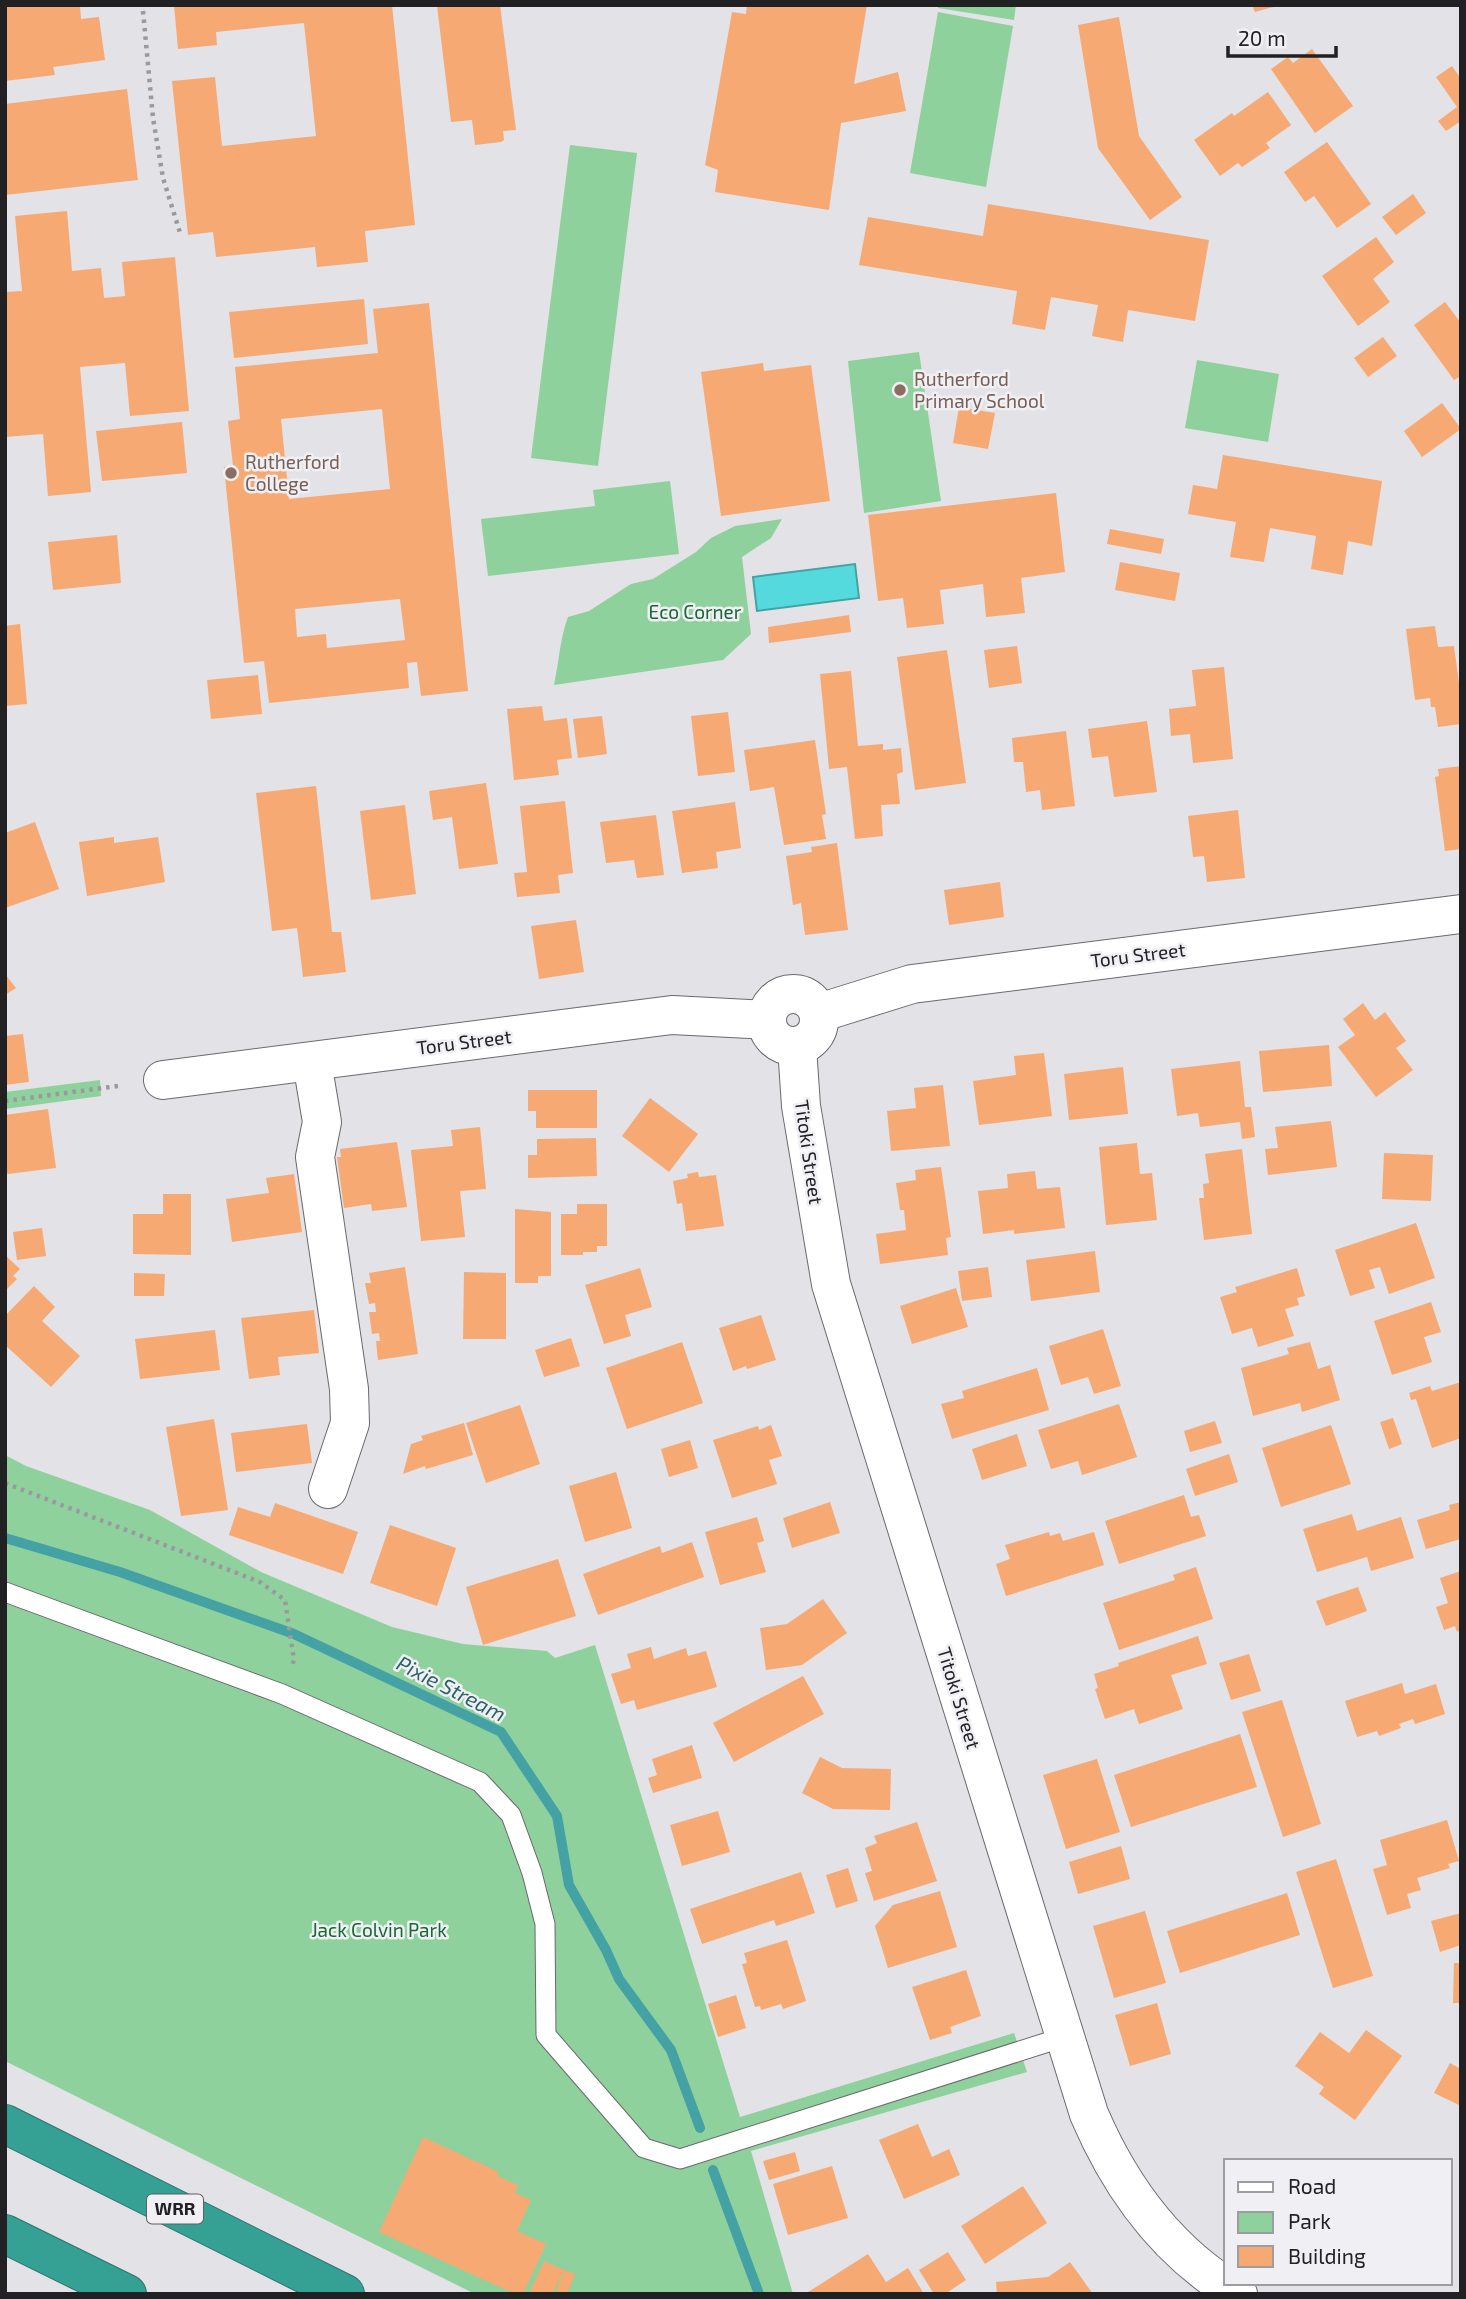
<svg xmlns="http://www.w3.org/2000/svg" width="1466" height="2299" viewBox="0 0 1466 2299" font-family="'Exo 2',sans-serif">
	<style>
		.green { fill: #8fd19c }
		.water { fill: #54dadc; stroke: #45a2a4; stroke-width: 2 }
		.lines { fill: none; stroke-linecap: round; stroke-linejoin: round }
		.stream { stroke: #45a2a4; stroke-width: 10 }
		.building { fill: #f7a973; fill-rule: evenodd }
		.service-casing { stroke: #69696e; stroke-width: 21 }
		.minor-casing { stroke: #69696e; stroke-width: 40 }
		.motorway-casing { stroke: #2e746c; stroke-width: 40 }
		.path { stroke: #9a9a9e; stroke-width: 4.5; stroke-dasharray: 3.5 5; stroke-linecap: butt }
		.service { stroke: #fff; stroke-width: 19 }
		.minor { stroke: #fff; stroke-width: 38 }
		.motorway { stroke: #35a194; stroke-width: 38 }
		.education-dot { fill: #8d6e63; stroke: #efeff4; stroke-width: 2.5 }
		.labels { text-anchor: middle; stroke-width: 5; stroke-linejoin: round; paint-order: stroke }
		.shield { fill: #efeff4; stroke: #5f5f62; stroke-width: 2 }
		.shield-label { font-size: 18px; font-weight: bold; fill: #212123 }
		.education-label { font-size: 19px; fill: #785e54; stroke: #efeff4; text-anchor: start }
		.park-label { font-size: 19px; fill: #156831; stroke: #efeff4 }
		.street-label { font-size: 19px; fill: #212123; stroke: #efeff4 }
		.water-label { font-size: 21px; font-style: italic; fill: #2b6263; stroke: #efeff4 }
	</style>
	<rect width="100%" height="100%" fill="#e2e2e7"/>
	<!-- green -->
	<g class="green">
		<path d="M938 5H1016L1014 20 938 8Z"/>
		<path d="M938 12 1013 26 986 187 910 173Z"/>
		<path d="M570 145 637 153 598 466 531 458Z"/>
		<path d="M919 352 941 501 864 513 848 361Z"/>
		<path d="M1197 360 1279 374 1268 442 1185 428Z"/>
		<path d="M670 481 679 554 488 576 481 519 595 506 593 490Z"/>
		<path d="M782 519 771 538 742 557 751 634 723 660 554 685C559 662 560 638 568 617L589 611 631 584 653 579 696 552 711 538 735 526Z"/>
		<path d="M100 1080 101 1096 5 1109V1092Z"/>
		<path d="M5 1455 26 1466 150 1510 261 1572 392 1627 463 1644 547 1651 555 1658 595 1645 740 2117 1014 2033 1027 2072 751 2151 793 2294H475L5 2061Z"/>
	</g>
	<!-- water -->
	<path class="water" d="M855 564 859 598 757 611 753 577Z"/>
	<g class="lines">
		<!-- stream -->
		<g class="stream">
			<path d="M5 1538 120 1572 294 1634 501 1732 557 1816 569 1885 606 1950 619 1979 671 2050 700 2128"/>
			<path d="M713 2170 759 2294"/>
		</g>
	</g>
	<!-- building -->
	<g class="building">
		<path d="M5 5H80L81 19 99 17 105 60 53 67 55 75 5 81Z"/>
		<path d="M174 5H392L415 225 365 231 368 262 317 267 315 247 216 257 213 232 188 235 172 81 215 77 222 146 316 136 304 23 216 32 217 45 178 49Z"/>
		<path d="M437 5H500L516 130 503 131 504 140 501 142 475 145 472 120 451 122Z"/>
		<path d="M747 5H867L854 84 898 72 906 111 841 123 829 210 715 192 718 170 705 165 732 12 746 14Z"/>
		<path d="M1252 5H1277V6L1255 12Z"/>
		<path d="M1119 17 1139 136 1182 197 1150 220 1098 148 1078 25Z"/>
		<path d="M1312 49 1353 106 1315 133 1271 69 1288 57 1293 63Z"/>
		<path d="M1452 66 1461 79V121L1446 131 1438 121 1457 107 1436 77Z"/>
		<path d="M127 89 138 180 5 195V104Z"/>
		<path d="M1268 92 1291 125 1266 143 1270 148 1242 167 1238 163 1220 176 1194 140 1232 113 1234 116Z"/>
		<path d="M1327 142 1371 204 1337 228 1314 196 1305 202 1284 172Z"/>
		<path d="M1413 194 1426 213 1396 235 1382 217Z"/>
		<path d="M988 204 1209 240 1195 321 1128 310 1123 342 1092 336 1098 305 1051 297 1045 330 1012 324 1017 291 859 265 868 217 983 236Z"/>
		<path d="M67 211 72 271 101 268 104 298 125 296 122 262 175 257 189 411 130 416 125 363 80 367 91 492 48 496 43 434 5 437V292L22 291 15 216Z"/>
		<path d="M1376 237 1394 262 1373 279 1390 302 1358 326 1322 276Z"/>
		<path d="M364 299 368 344 234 358 229 312Z"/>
		<path d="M1445 302 1461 323V376L1454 380 1414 325Z"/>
		<path d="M429 303 468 691 421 696 417 662 407 663 409 688 269 703 264 661 244 663 224 467 233 466 228 421 240 419 235 367 378 353 373 309ZM382 409 390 489 289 499 281 419ZM400 599 405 640 327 648 326 634 297 637 295 609Z"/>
		<path d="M1383 337 1397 356 1368 377 1354 358Z"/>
		<path d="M763 363 764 371 811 365 830 501 721 516 701 372Z"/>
		<path d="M1442 403 1461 429 1422 457 1404 431Z"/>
		<path d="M959 407 995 413 988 449 953 443Z"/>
		<path d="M182 422 187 473 102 481 96 431Z"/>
		<path d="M1223 455 1382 481 1372 546 1348 541 1343 575 1311 569 1316 536 1270 528 1264 562 1230 557 1236 522 1188 514 1193 485 1217 489Z"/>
		<path d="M1056 493 1065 572 1021 578 1025 613 986 617 983 584 940 590 944 624 907 628 903 598 878 601 868 515Z"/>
		<path d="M1110 529 1164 539 1161 554 1107 544Z"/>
		<path d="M117 535 121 583 53 590 48 542Z"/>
		<path d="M1120 562 1180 573 1175 601 1115 590Z"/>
		<path d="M849 615 851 632 769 643 768 627Z"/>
		<path d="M20 624 27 704 5 706V626Z"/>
		<path d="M1435 626 1438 647 1454 646 1461 698V724L1438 727 1435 707H1431L1430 698 1415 700 1406 629Z"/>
		<path d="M1017 646 1022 683 989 688 984 650Z"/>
		<path d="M947 650 966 783 915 790 897 657Z"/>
		<path d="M1224 667 1233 759 1193 763 1190 734 1171 736 1169 709 1196 706 1192 670Z"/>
		<path d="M851 671 858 746 883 744V750L901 748 903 772 897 774 900 804 881 805 883 836 855 839 847 767 829 769 820 674Z"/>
		<path d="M258 675 262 714 211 719 207 680Z"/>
		<path d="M542 706 544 721 567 718 572 758 557 760 559 775 514 780 507 709Z"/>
		<path d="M728 712 735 772 698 776 691 716Z"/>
		<path d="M602 716 607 754 578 758 573 719Z"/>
		<path d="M1147 721 1157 792 1114 797 1108 756 1092 758 1088 729Z"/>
		<path d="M1066 731 1075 806 1042 810 1040 790 1026 792 1023 762H1014L1012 738Z"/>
		<path d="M815 740 826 814 822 815 826 839 784 845 774 787 750 791 744 750Z"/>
		<path d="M1461 766V849L1445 851 1435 777 1439 776 1438 769Z"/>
		<path d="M486 783 498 864 459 869 452 817 433 820 429 791Z"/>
		<path d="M316 786 332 932H341L346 972 303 977 297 928 272 931 256 793Z"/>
		<path d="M565 801 573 873 558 875 560 893 517 897 514 873 527 872 520 806Z"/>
		<path d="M735 802 741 848 716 852 718 868 682 873 672 811Z"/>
		<path d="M405 805 416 894 371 900 360 811Z"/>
		<path d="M1238 810 1245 878 1207 882 1204 856 1193 857 1188 816Z"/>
		<path d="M656 815 664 875 637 878 634 860 606 863 600 822Z"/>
		<path d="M35 822 59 889 5 908V833Z"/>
		<path d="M114 837V843L158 837 165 882 87 896 79 842Z"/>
		<path d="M837 843 848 930 805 935 801 903 793 905 786 856 812 852 811 847Z"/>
		<path d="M1000 882 1004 917 949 925 944 890Z"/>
		<path d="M576 920 584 972 539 979 531 926Z"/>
		<path d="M5 974 16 988 5 995Z"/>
		<path d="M1363 1003 1375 1020 1385 1012 1406 1041 1396 1048 1413 1070 1376 1097 1338 1047 1355 1035 1343 1019Z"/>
		<path d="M23 1034 29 1082 5 1085V1036Z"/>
		<path d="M1329 1045 1332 1086 1263 1092 1259 1051Z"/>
		<path d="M1044 1053 1052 1116 979 1125 973 1081 1016 1075 1014 1056Z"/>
		<path d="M1240 1061 1245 1107H1251L1255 1137 1242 1139 1240 1122 1200 1127 1198 1113 1177 1116 1171 1069Z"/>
		<path d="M1123 1067 1128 1114 1069 1120 1064 1074Z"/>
		<path d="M943 1085 950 1146 891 1151 887 1111 916 1108 914 1088Z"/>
		<path d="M528 1090H597V1128H536V1111H528Z"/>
		<path d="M650 1098 698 1134 669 1172 622 1136Z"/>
		<path d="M48 1109 56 1168 8 1174 5 1172V1115Z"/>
		<path d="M1331 1121 1337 1167 1268 1175 1265 1149 1278 1148 1275 1127Z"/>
		<path d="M480 1127 486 1189 460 1191 465 1237 421 1241 411 1150 453 1146 451 1130Z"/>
		<path d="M596 1138 597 1176 528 1178V1155H537V1139Z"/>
		<path d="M397 1142 407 1207 372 1211 371 1204 344 1208 337 1157H341L340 1149Z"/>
		<path d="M1137 1143 1140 1174 1152 1173 1157 1220 1106 1225 1099 1147Z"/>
		<path d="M1242 1149 1252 1234 1204 1240 1199 1198H1204L1203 1184 1209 1183 1205 1154Z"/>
		<path d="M1384 1153 1433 1155 1431 1201 1382 1199Z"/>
		<path d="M941 1167 951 1237 946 1238 948 1255 880 1264 876 1234 906 1230 904 1210H900L896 1183 916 1180 915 1170Z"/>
		<path d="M1035 1171 1037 1189 1060 1187 1065 1228 1014 1234V1230L983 1234 978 1191 1008 1188 1007 1174Z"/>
		<path d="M698 1172 699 1177 716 1175 724 1226 686 1231 682 1203 677 1204 673 1181 688 1178 687 1174Z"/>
		<path d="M294 1174 302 1232 232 1242 226 1199 269 1193 266 1178Z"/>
		<path d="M163 1194H191V1255L133 1254V1214H163Z"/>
		<path d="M577 1204H607V1246H597V1252H583V1255H561V1214H577Z"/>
		<path d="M515 1209 551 1212V1276H538V1283H515Z"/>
		<path d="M1416 1223 1435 1278 1389 1294 1380 1267 1369 1270 1375 1288 1350 1296 1335 1250Z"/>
		<path d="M42 1228 46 1256 17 1260 13 1232Z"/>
		<path d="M1095 1251 1100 1292 1031 1301 1026 1260Z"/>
		<path d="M5 1255 20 1269 13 1276 17 1279 5 1291Z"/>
		<path d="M405 1267 418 1354 378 1360 376 1341H380L379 1333 372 1334 369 1312H376L375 1303 369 1304 365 1283H371L369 1273Z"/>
		<path d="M988 1267 992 1297 962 1301 958 1271Z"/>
		<path d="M640 1268 652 1307 625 1315 631 1336 604 1344 585 1285Z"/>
		<path d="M1297 1268 1305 1296 1297 1298 1299 1305 1285 1309 1294 1336 1258 1347 1252 1328 1232 1334 1220 1297 1237 1292 1235 1287Z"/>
		<path d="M464 1272 506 1273V1339H463Z"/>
		<path d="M134 1273 165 1274 164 1296H134Z"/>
		<path d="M34 1286 55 1307 42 1321 80 1356 51 1387 5 1345V1316Z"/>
		<path d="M956 1288 968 1327 912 1344 900 1306Z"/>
		<path d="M1431 1302 1441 1332 1424 1337 1432 1362 1392 1375 1374 1321Z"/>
		<path d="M314 1310 319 1353 278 1357 280 1375 249 1379 241 1318Z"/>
		<path d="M761 1315 776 1360 747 1369 746 1366 733 1371 719 1328Z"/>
		<path d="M1103 1329 1121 1386 1094 1394 1088 1377 1061 1385 1049 1346Z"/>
		<path d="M215 1330 220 1370 140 1379 135 1339Z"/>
		<path d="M571 1338 580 1366 544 1377 535 1350Z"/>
		<path d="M682 1342 703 1403 627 1429 606 1368Z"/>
		<path d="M1310 1342 1318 1369 1330 1365 1340 1400 1302 1412 1300 1403 1253 1416 1241 1368 1289 1354 1287 1348Z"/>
		<path d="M1037 1368 1049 1410 952 1439 941 1404 964 1398 962 1391Z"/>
		<path d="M1461 1382V1438L1432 1448 1416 1399 1411 1400 1409 1393 1430 1386 1432 1391Z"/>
		<path d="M1119 1404 1137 1457 1082 1475 1078 1461 1051 1469 1038 1430Z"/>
		<path d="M520 1405 540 1464 486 1483 466 1423Z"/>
		<path d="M1393 1418 1402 1444 1389 1449 1380 1422Z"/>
		<path d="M214 1419 228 1510 181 1516 166 1427Z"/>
		<path d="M1215 1421 1222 1443 1190 1452 1184 1431Z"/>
		<path d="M464 1423 473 1455 426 1469 425 1466 403 1474 411 1444 423 1440 421 1436Z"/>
		<path d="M307 1424 312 1463 236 1472 231 1433Z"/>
		<path d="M771 1425 782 1456 769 1460 777 1484 732 1498 713 1440 758 1426 759 1430Z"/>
		<path d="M1331 1425 1351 1484 1281 1507 1262 1448Z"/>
		<path d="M1017 1434 1027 1466 982 1480 972 1449Z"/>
		<path d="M690 1440 698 1468 669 1477 661 1449Z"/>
		<path d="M1229 1454 1238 1482 1195 1496 1186 1469Z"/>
		<path d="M616 1472 632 1528 585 1542 569 1486Z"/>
		<path d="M1184 1495 1191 1517 1199 1515 1206 1536 1119 1564 1105 1521Z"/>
		<path d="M830 1502 840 1533 792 1548 783 1518Z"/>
		<path d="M1461 1502V1539L1426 1549 1417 1520 1450 1510 1449 1505Z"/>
		<path d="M275 1503 358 1532 343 1574 229 1535 238 1507 270 1517Z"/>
		<path d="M1352 1514 1357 1531 1401 1517 1414 1558 1371 1571 1367 1557 1317 1572 1303 1529Z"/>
		<path d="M757 1517 764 1541 757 1543 766 1572 720 1585 705 1532Z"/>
		<path d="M390 1525 456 1548 437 1606 370 1583Z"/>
		<path d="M1049 1532 1050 1536 1060 1533 1063 1541 1094 1532 1104 1565 1006 1596 996 1564 1010 1559 1005 1545Z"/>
		<path d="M692 1542 704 1577 598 1615 583 1574 660 1546 662 1553Z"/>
		<path d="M558 1559 576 1616 483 1645 466 1587Z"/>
		<path d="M1196 1567 1213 1619 1119 1650 1103 1603 1175 1580 1173 1575Z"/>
		<path d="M1461 1571V1630L1457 1632 1455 1626 1444 1630 1436 1607 1448 1603 1440 1578Z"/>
		<path d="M1358 1587 1367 1611 1326 1626 1316 1601Z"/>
		<path d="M823 1599 847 1633 802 1665 766 1670 760 1628 787 1624Z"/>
		<path d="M1198 1636 1207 1664 1171 1675 1183 1709 1139 1724 1134 1709 1105 1719 1095 1689 1098 1688 1094 1674 1119 1666 1118 1663Z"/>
		<path d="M651 1647 654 1659 686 1648 688 1656 706 1651 717 1687 637 1710 634 1700 621 1704 611 1674 631 1668 627 1654Z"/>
		<path d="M1249 1654 1261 1691 1231 1700 1219 1663Z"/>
		<path d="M803 1676 824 1714 734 1762 713 1723Z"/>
		<path d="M1402 1683 1405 1694 1436 1684 1445 1714 1415 1724 1413 1719 1399 1724 1401 1728 1379 1736 1377 1731 1357 1737 1345 1701Z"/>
		<path d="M1282 1700 1321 1824 1283 1837 1242 1712Z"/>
		<path d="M1240 1734 1257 1787 1131 1827 1114 1775Z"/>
		<path d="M692 1745 702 1778 653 1793 648 1778 657 1775 652 1759Z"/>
		<path d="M820 1757 842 1768 891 1769 890 1810 833 1809 802 1793Z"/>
		<path d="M1097 1759 1120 1832 1066 1849 1043 1775Z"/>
		<path d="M718 1811 730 1852 682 1866 670 1825Z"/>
		<path d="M1447 1820 1459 1861 1448 1864 1450 1868 1417 1878 1421 1890 1407 1894 1411 1908 1387 1915 1373 1869 1387 1865 1380 1840Z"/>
		<path d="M917 1822 937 1881 874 1901 865 1873 872 1871 865 1848 877 1843 874 1836Z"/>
		<path d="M1121 1846 1130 1879 1078 1894 1069 1862Z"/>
		<path d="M1336 1859 1373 1976 1333 1988 1296 1872Z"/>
		<path d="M848 1868 858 1901 836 1908 826 1875Z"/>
		<path d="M801 1872 815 1913 776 1926 774 1920 702 1944 690 1909Z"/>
		<path d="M940 1891 957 1947 888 1968 875 1926 893 1905Z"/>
		<path d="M1287 1893 1300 1935 1180 1973 1167 1931Z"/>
		<path d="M1145 1911 1166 1983 1114 1998 1093 1926Z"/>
		<path d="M1461 1913V1945L1440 1952 1431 1921Z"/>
		<path d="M787 1940 806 2001 783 2009 781 2004 761 2010 760 2006 755 2007 742 1964 747 1963 744 1953Z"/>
		<path d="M1454 1963H1461V2003H1453Z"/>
		<path d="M966 1970 981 2016 950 2027 952 2033 930 2040 912 1987Z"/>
		<path d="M736 1995 746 2028 718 2037 708 2004Z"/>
		<path d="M1157 2003 1171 2054 1130 2066 1115 2015Z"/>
		<path d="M1366 2030 1402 2056 1355 2120 1319 2094 1324 2087 1295 2066 1320 2032 1349 2053Z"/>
		<path d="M1450 2063 1461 2069V2106L1434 2093Z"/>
		<path d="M918 2124 932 2157 949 2149 960 2175 904 2199 879 2140Z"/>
		<path d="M423 2137 499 2172 497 2176 518 2185 515 2193 531 2200 517 2231 546 2244 523 2294H515L379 2232Z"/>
		<path d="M795 2152 800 2171 769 2180 763 2161Z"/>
		<path d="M832 2166 848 2218 788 2235 773 2184Z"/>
		<path d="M1023 2186 1047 2223 985 2264 961 2226Z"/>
		<path d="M948 2252 966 2280 945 2294H934L919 2270Z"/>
		<path d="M868 2254 886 2282 908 2268 924 2294H805Z"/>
		<path d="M544 2261 564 2270 552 2294H537L530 2291Z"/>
		<path d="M1070 2262 1093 2294H997L996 2282 1048 2277Z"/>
		<path d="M564 2270 575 2274 567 2294 556 2291Z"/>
	</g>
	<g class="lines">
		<defs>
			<path id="service" d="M5 1592 282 1694 480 1782 511 1815 532 1873 545 1924 546 2035 644 2148 680 2159 1064 2037"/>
			<g id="minor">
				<circle cx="793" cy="1020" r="26"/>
				<path d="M819 1013 912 984 1461 914"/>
				<path d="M797 1047 801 1106 831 1284 1089 2114C1121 2189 1167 2252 1238 2294"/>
				<path d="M312 1062 322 1122 315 1157 349 1389 350 1423 328 1489"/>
				<path d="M163 1080 672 1015 767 1020"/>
			</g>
			<g id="motorway">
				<path d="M5 2124 345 2294"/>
				<path d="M5 2234 127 2294"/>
			</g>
		</defs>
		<!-- service casing -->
		<use href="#service" class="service-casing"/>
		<!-- minor casing -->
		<use href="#minor" class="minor-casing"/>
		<!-- motorway casing -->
		<use href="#motorway" class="motorway-casing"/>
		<!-- path -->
		<g class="path">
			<path d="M143 11 153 118 163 178 181 236"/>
			<path d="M5 1101 118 1086"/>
			<path d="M5 1483 260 1582 285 1600 294 1660 291 1668"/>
		</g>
		<!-- service -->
		<use href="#service" class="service"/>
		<!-- minor -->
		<use href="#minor" class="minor"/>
		<!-- motorway -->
		<use href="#motorway" class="motorway"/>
	</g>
	<!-- markers -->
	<g class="education-dot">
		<circle cx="900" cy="390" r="7"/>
		<circle cx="231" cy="473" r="7"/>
	</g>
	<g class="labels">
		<!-- shield labels -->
		<rect class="shield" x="147" y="2194.5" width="56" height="29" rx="5"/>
		<g class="shield-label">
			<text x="175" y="2215">WRR</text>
		</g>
		<!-- education labels -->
		<g class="education-label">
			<text x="914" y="386">Rutherford<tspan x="914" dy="22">Primary School</tspan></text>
			<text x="245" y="469">Rutherford<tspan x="245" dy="22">College</tspan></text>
		</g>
		<!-- park labels -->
		<g class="park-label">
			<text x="695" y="619">Eco Corner</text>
			<text x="379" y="1937">Jack Colvin Park</text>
		</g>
		<!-- street labels -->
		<g class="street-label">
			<text transform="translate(1138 955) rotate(-7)" y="7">Toru Street</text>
			<text transform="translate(464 1042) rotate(-7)" y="7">Toru Street</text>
			<text transform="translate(809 1152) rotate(82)" y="7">Titoki Street</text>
			<text transform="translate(959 1698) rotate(73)" y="7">Titoki Street</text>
		</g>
		<!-- water labels -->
		<g class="water-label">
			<text transform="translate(451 1689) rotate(27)" y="7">Pixie Stream</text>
		</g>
	</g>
	<!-- border -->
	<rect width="1466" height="2299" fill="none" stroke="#212123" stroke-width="14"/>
	<!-- legend -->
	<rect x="1224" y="2159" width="228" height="126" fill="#efeff4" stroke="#9d9da0" stroke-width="2"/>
	<rect x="1238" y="2182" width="35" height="10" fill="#ffffff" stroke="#9d9da0" stroke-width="2"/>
	<text x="1288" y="2194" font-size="21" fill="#212123">Road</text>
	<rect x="1238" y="2212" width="35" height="21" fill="#8fd19c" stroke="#9d9da0" stroke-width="2"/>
	<text x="1288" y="2229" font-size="21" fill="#212123">Park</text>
	<rect x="1238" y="2246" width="35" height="21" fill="#f7a973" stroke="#9d9da0" stroke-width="2"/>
	<text x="1288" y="2264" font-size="21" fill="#212123">Building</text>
	<!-- scale -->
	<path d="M1228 46v10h108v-10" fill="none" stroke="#212123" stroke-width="3.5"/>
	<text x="1238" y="46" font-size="21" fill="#212123" stroke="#efeff4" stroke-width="5" paint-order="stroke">20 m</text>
</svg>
